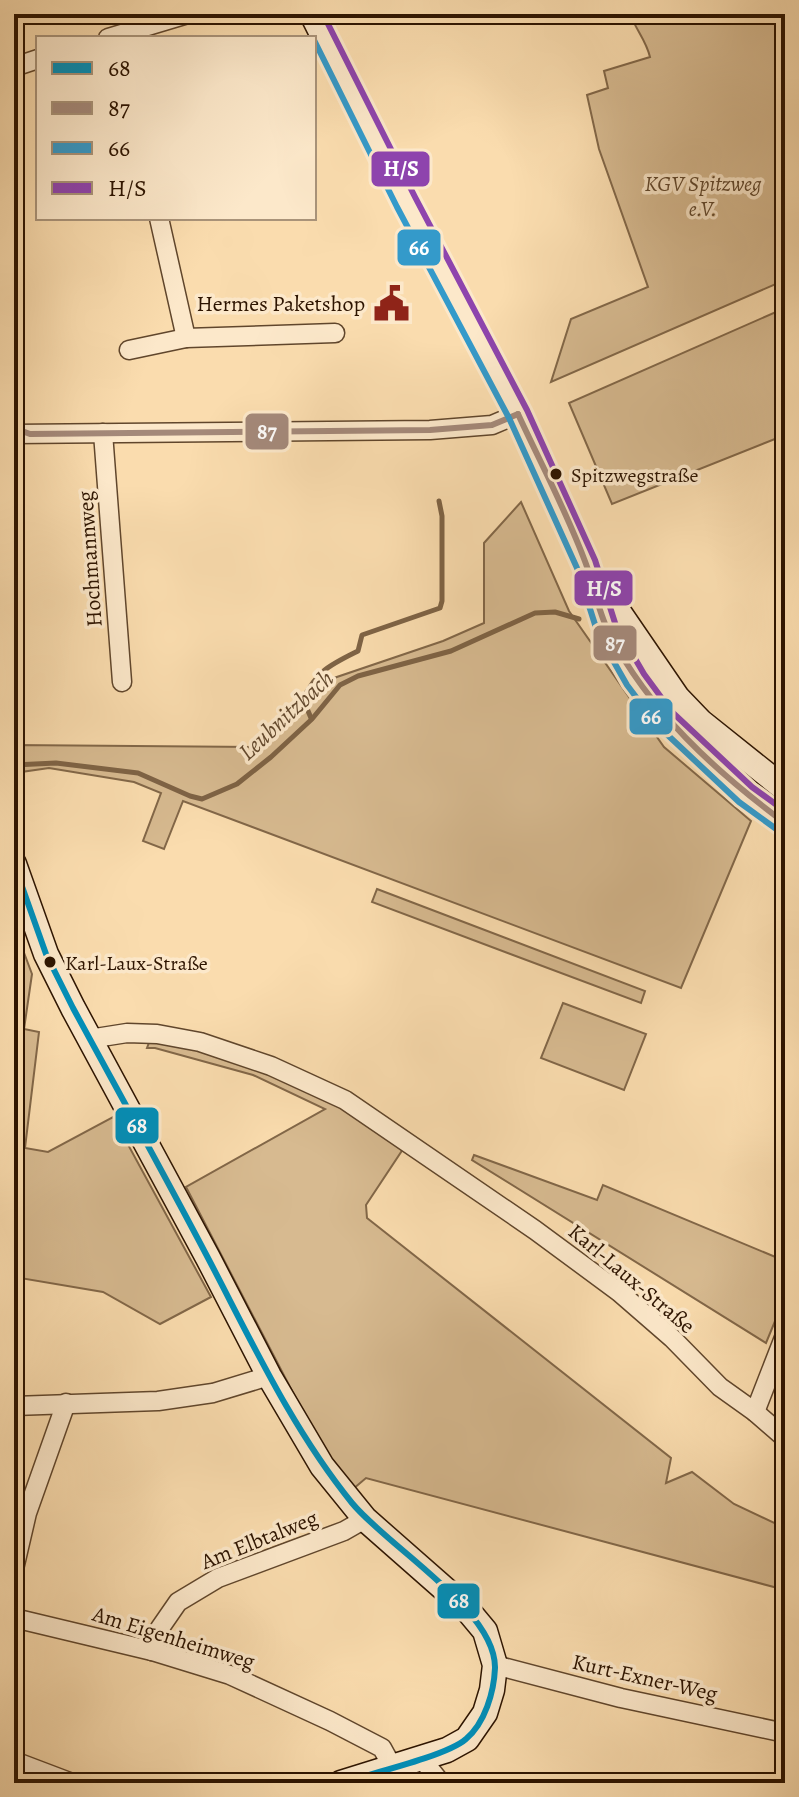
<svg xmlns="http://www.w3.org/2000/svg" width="799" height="1797" viewBox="0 0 799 1797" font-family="Alegreya,serif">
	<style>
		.green { fill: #d7ba90; stroke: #826748; stroke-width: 2 }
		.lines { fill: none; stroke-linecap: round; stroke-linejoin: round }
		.stream { stroke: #7e6345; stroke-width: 5 }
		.street-casing { stroke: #60462c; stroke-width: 21 }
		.secondary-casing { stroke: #2d1400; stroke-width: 27 }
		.street { stroke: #fce8ca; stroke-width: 18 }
		.secondary { stroke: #fce8ca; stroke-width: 24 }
		.bus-1-casing { stroke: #fce8ca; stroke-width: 12 }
		.bus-2-casing { stroke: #fce8ca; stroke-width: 12 }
		.bus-3-casing { stroke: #fce8ca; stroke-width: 12 }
		.bus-4-casing { stroke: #fce8ca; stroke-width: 12 }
		.bus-1 { stroke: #008fba; stroke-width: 6 }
		.bus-2 { stroke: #a4897a; stroke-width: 6 }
		.bus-3 { stroke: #349aca; stroke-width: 6 }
		.bus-4 { stroke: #8e44ad; stroke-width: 6 }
		.bus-dot { fill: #2d1400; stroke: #fce8ca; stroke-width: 3 }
		.labels { text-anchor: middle; stroke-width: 7; stroke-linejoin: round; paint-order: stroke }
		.bus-label { font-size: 20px; fill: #2d1400; stroke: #fce8ca; text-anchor: start }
		.park-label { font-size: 22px; font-style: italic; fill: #60462b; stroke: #fce8ca }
		.poi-label { font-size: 22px; fill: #2d1400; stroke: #fce8ca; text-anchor: end }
		.street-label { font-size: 22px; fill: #2d1400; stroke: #fce8ca }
		.water-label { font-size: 24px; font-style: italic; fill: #63492e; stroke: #fce8ca }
		.line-badge { stroke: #fce8ca; stroke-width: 3 }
		.badge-label { font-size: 22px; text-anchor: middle; font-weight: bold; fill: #fff }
	</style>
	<rect width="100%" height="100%" fill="#fadcae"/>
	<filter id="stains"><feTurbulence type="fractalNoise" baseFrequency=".0025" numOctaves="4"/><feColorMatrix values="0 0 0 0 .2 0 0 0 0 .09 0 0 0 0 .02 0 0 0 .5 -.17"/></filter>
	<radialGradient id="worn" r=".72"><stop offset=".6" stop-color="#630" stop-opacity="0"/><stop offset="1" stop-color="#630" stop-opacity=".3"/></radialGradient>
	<!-- green -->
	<g class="green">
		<path d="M630 14H785V280L551 382 571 319 648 287 599 149 587 95 608 88 604 71 650 57C646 40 636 30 630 14Z"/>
		<path d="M785 308V435L612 504 569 403Z"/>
		<path d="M521 502 569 611 664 747 751 821 681 988 183 801 164 849 143 841 161 793 134 782 49 768 14 773V745L257 747 331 679 443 641 484 623V543Z"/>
		<path d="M377 889 645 991 641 1003 372 902Z"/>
		<path d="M14 926 32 974 24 1029 39 1032 25 1148 48 1152 113 1117 211 1297 160 1324 103 1292 14 1277Z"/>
		<path d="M563 1003 646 1034 624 1090 541 1058Z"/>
		<path d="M150 1040 271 1066 407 1143 366 1205 367 1218 671 1458 666 1483 692 1472 734 1504 785 1528V1590L366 1478 353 1489 316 1437 186 1187 325 1109 253 1075 155 1048H147Z"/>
		<path d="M474 1155 597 1200 603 1185 785 1261V1297L766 1343 472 1160Z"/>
	</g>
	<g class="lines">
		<!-- stream -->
		<g class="stream">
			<path d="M311 718 303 699C318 670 330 665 358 651L362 635 440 608 442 601V516L439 501"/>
			<path d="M14 765 56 763 138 773 190 796 202 799 237 784 271 757 312 719 340 685 358 676 451 651 535 613 555 612 579 619"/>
		</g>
		<defs>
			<g id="street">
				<path d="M108 38 188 14"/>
				<path d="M14 67 38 59"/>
				<path d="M159 218 186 338"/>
				<path d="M129 350 186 338 335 333"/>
				<path d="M103 433 122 682"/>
				<path d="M14 434 430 430 492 425 518 414"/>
				<path d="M89 1039 127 1033 157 1034 200 1042 271 1066 345 1100 535 1230 619 1292 672 1338 720 1387 755 1412 785 1438"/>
				<path d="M14 1406 158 1401 213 1393 269 1376"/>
				<path d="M755 1412 785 1335"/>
				<path d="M14 1569 27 1513 66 1403"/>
				<path d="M14 1618 152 1651 230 1675 330 1721 382 1748 393 1768"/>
				<path d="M152 1651 160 1628 178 1602 218 1578 344 1531 365 1519"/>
				<path d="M495 1665 621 1698 785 1733"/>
				<path d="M422 1759 441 1783"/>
				<path d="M14 1761 72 1783"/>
			</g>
			<g id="secondary">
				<path d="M312 14 406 202 518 414 586 564 607 630 636 680 665 719 746 795 785 823"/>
				<path d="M601 586 677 697 701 722 785 789"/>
				<path d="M14 864 46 954 73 1008 208 1258 269 1376 322 1466 365 1519 465 1607 485 1631 495 1665 492 1690 485 1713 467 1739 447 1750 341 1783"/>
			</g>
		</defs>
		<!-- street casing -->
		<use href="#street" class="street-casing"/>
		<!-- secondary casing -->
		<use href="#secondary" class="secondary-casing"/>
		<!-- street -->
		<use href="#street" class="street"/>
		<!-- secondary -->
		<use href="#secondary" class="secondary"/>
		<defs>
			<path id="bus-1" d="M14 864 46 954 73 1008C118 1091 164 1174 208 1258 252 1342 292 1429 352 1503 388 1547 496 1610 495 1668 494 1692 485 1723 466 1739 447 1756 369 1774 341 1783"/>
			<g id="bus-2">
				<path d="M518 414C541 464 567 512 586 564 594 586 598 611 609 633 650 712 715 771 785 823"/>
				<path d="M14 428 30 434 430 430 492 425 518 414"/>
			</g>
			<path id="bus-3" d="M314 40 397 207 509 418 577 568 598 634 627 685 658 726 739 802 779 831"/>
			<path id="bus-4" d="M323 14 415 197 527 410 595 560 616 626 644 674 672 712 752 787 785 811"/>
		</defs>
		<!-- bus-1 casing -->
		<use href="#bus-1" class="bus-1-casing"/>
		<!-- bus-2 casing -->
		<use href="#bus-2" class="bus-2-casing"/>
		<!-- bus-3 casing -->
		<use href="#bus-3" class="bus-3-casing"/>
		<!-- bus-4 casing -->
		<use href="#bus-4" class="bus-4-casing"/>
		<!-- bus-1 -->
		<use href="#bus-1" class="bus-1"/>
		<!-- bus-2 -->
		<use href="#bus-2" class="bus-2"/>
		<!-- bus-3 -->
		<use href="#bus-3" class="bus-3"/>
		<!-- bus-4 -->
		<use href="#bus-4" class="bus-4"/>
	</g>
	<!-- icons -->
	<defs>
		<symbol id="civic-bare" viewBox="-9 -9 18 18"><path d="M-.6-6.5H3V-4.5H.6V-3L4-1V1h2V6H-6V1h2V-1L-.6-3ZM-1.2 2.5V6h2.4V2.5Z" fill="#8f2418" stroke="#fce8ca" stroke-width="2.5" paint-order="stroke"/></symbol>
	</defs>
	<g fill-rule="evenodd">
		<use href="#civic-bare" x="366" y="278" width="51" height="51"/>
	</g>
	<!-- markers -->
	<g class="bus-dot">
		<circle cx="556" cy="474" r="7"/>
		<circle cx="50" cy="962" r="7"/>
	</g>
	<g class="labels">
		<!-- bus labels -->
		<g class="bus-label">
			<text x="571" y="482">Spitzwegstraße</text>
			<text x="65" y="970">Karl-Laux-Straße</text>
		</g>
		<!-- park labels -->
		<g class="park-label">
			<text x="703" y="191">KGV Spitzweg<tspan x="703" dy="25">e.V.</tspan></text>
		</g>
		<!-- poi labels -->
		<g class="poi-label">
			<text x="365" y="311">Hermes Paketshop</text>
		</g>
		<!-- street labels -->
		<g class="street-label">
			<text transform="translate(89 559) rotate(-94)" y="8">Hochmannweg</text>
			<text transform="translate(632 1278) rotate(40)" y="8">Karl-Laux-Straße</text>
			<text transform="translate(259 1539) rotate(-22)" y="8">Am Elbtalweg</text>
			<text transform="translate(174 1637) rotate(17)" y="8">Am Eigenheimweg</text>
			<text transform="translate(645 1677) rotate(13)" y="8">Kurt-Exner-Weg</text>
		</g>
		<!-- water labels -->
		<g class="water-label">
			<text transform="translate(286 715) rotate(-43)" y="8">Leubnitzbach</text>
		</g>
	</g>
	<g class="line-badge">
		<rect x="370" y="150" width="61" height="38" rx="8" fill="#8e44ad"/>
		<rect x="396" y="228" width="46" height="39" rx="8" fill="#349aca"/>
		<rect x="244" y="412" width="46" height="39" rx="8" fill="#a4897a"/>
		<rect x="573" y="569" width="61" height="38" rx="8" fill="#8e44ad"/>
		<rect x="592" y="624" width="46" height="38" rx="8" fill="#a4897a"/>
		<rect x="628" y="697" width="46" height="39" rx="8" fill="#349aca"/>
		<rect x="114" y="1106" width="46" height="39" rx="8" fill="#008fba"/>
		<rect x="436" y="1582" width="45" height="38" rx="8" fill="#008fba"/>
	</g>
	<g class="badge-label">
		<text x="401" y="176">H/S</text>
		<text x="419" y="255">66</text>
		<text x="267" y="439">87</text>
		<text x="604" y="596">H/S</text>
		<text x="615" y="651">87</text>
		<text x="651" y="724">66</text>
		<text x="137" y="1133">68</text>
		<text x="459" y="1608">68</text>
	</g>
	<!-- margin -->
	<rect width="799" height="1797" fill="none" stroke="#fadcae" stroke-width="48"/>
	<rect x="16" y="16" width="767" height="1765" fill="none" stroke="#2d1400" stroke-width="4"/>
	<rect x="24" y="24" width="751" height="1749" fill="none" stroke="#2d1400" stroke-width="2"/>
	<!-- legend -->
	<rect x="36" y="36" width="280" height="184" fill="#fce8ca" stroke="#a99379" stroke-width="2"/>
	<rect x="52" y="62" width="40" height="12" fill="#008fba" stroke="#a99379" stroke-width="2"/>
	<text x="108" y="76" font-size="24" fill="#2d1400">68</text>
	<rect x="52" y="102" width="40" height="12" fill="#a4897a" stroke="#a99379" stroke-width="2"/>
	<text x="108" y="116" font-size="24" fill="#2d1400">87</text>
	<rect x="52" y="142" width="40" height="12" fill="#349aca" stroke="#a99379" stroke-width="2"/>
	<text x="108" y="156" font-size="24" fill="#2d1400">66</text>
	<rect x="52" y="182" width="40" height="12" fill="#8e44ad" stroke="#a99379" stroke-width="2"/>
	<text x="108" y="196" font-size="24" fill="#2d1400">H/S</text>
	<rect width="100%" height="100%" filter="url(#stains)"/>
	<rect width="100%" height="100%" fill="url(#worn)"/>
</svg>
